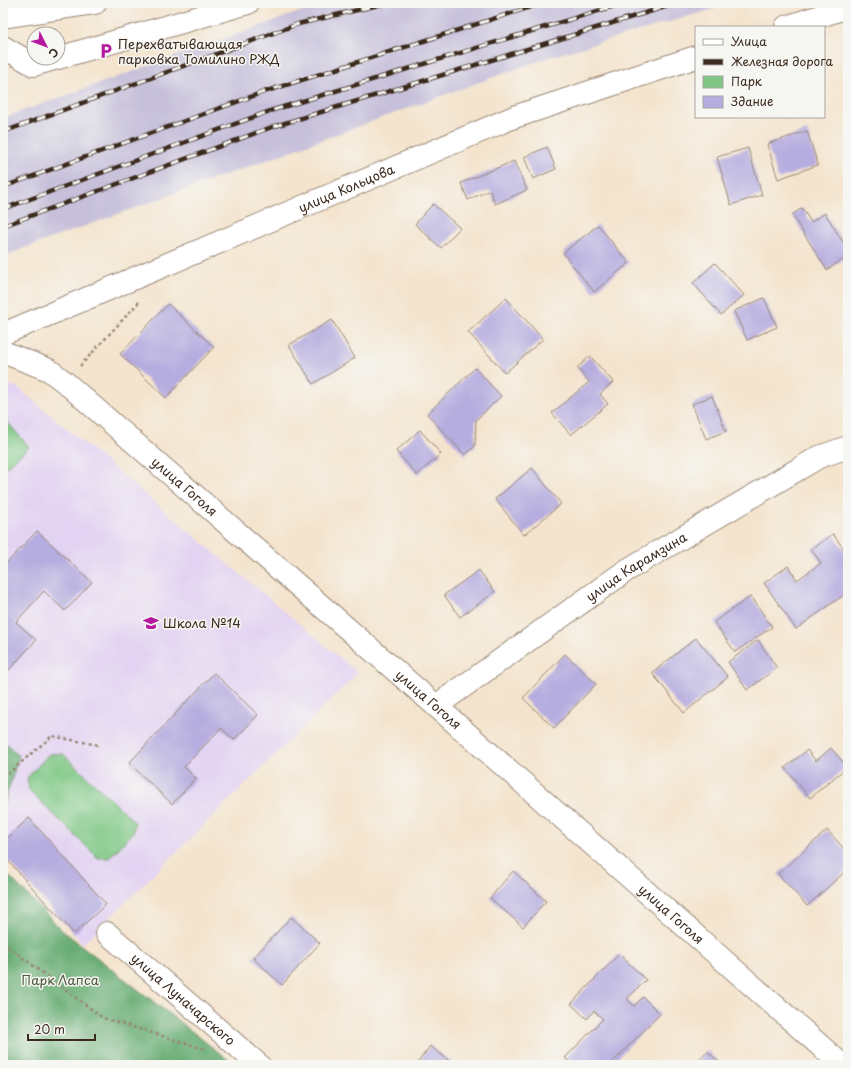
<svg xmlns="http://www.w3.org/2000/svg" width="851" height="1068" viewBox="0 0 851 1068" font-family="'Playpen Sans',sans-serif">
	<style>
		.built { fill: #e3d3f2 }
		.industrial { fill: #c6c0da }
		.green { fill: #7ec784; stroke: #5c7851 }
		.forest { fill: #66ac72; stroke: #506b48 }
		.building { fill: #b5acdf }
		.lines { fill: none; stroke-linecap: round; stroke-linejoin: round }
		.minor-casing { stroke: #988776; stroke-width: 24 }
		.major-casing { stroke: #988776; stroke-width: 24 }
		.path { stroke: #988776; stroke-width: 2.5; stroke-dasharray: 3 3; stroke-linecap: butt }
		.minor { stroke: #fff; stroke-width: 22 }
		.major { stroke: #fff; stroke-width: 22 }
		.rail-casing { stroke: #3b2a1e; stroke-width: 4.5 }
		.rail { stroke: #f6f6f2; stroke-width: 3; stroke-dasharray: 9; stroke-linecap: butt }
		.labels { text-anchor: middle; stroke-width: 3; stroke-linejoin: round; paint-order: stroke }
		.poi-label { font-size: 13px; fill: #3b2a1e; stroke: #f6f6f2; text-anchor: start }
		.street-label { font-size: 13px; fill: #3b2a1e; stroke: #f6f6f2 }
		.park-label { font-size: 13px; fill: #4f593d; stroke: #f6f6f2 }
	</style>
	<rect width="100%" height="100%" fill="#f6f6f2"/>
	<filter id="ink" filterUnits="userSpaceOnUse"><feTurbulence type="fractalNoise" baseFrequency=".025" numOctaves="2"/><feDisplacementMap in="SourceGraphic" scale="8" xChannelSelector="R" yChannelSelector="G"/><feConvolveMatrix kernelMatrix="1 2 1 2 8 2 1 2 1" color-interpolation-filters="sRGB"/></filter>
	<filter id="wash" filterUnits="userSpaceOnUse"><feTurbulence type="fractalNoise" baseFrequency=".012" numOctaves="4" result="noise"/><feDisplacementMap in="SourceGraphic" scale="16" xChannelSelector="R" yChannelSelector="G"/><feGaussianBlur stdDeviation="0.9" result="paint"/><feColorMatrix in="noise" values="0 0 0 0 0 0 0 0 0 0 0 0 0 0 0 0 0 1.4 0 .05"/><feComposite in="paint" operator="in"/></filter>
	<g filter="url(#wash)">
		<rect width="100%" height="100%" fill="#f4e4ce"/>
		<!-- built -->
		<path class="built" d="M3 384 17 387 358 673 83 944 3 855Z"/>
		<!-- industrial -->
		<path class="industrial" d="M329 3H734L543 59 3 256V118L299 12Z"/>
		<!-- green -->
		<g class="green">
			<path d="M3 417 29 447 3 470Z"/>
			<path d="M49 754H63L135 822 133 833 109 858H98L29 790 27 778Z"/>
		</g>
		<!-- forest -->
		<g class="forest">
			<path d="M3 740 19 756 3 807Z"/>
			<path d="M3 870 63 931 235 1065H3Z"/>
		</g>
		<g id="blocks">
			<!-- building -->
			<g class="building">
				<path d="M807 131 818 165 778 179 767 144Z"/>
				<path d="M547 147 556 169 533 179 524 157Z"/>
				<path d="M748 148 762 195 731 205 717 157Z"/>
				<path d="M514 161 527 190 495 204 490 190 468 200 461 183Z"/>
				<path d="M433 204 460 228 441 248 415 224Z"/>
				<path d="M802 208 811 222 825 213 848 250V256L827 270 792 215Z"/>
				<path d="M598 225 629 263 594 292 563 253Z"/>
				<path d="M715 263 744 295 721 315 693 283Z"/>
				<path d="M506 298 543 339 505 373 468 332Z"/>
				<path d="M764 298 777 327 747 340 734 311Z"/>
				<path d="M168 304 214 347 166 398 120 354Z"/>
				<path d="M332 320 355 358 313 384 289 345Z"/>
				<path d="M590 356 613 382 600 394 608 404 571 435 552 413 589 382 577 368Z"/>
				<path d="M475 368 501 396 476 420 475 446 465 455 427 414Z"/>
				<path d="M712 396 726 431 706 439 692 404Z"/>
				<path d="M420 430 441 454 417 475 396 451Z"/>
				<path d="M532 468 561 504 524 535 495 499Z"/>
				<path d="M37 531 92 582 65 611 44 591 16 622 36 640 9 670 3 665V567Z"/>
				<path d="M833 534 848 555V592L796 629 764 583 788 566 797 580 821 563 811 549Z"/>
				<path d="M479 570 495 592 460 617 444 595Z"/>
				<path d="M751 596 772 627 735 652 714 622Z"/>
				<path d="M696 638 728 677 684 713 652 673Z"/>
				<path d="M758 640 777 668 747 690 728 662Z"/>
				<path d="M565 654 596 684 554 728 523 698Z"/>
				<path d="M214 673 258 715 234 740 221 728 184 767 196 778 172 804 129 763Z"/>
				<path d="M831 748 847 767 810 798 785 768 807 750 816 761Z"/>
				<path d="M29 818 106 904 74 934 3 855V842Z"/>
				<path d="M827 830 848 853V869L807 906 778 874Z"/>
				<path d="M513 871 546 901 523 927 490 898Z"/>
				<path d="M291 917 320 943 282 985 253 958Z"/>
				<path d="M619 954 646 980 627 999 634 1006 643 997 660 1014 610 1065H573L565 1058 603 1019 594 1011 587 1019 571 1004Z"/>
				<path d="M430 1046 455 1065H416Z"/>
				<path d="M707 1051 722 1065H694Z"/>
			</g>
		</g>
	</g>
	<g filter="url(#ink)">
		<use href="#blocks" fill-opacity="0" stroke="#988776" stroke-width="1"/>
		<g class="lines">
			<defs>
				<g id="minor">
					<path d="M786 27 848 7"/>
					<path d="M3 47 34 65 57 58"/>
					<path d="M58 58 248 3"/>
					<path id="s1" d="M3 334 514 117 696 57"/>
					<path id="s2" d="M3 352 49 370 66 383 436 706 842 1065"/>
					<path id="s3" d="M436 706 627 570 819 457 848 447"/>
					<path id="s4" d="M107 933 259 1065"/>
				</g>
				<path id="major" d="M3 17 95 3"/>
			</defs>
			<!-- minor casing -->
			<use href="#minor" class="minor-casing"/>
			<!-- major casing -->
			<use href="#major" class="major-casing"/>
			<!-- path -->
			<g class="path">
				<path d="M80 366 140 301"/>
				<path d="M3 778 52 736 98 745"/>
				<path d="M3 943 103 1018 205 1049"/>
			</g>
			<!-- minor -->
			<use href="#minor" class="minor"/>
			<!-- major -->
			<use href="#major" class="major"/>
			<defs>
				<g id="rail">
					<path d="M3 132 298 24 387 3"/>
					<path d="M3 187 264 92 543 3"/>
					<path d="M3 209 270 111 624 3"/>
					<path d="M3 226 272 127 678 3"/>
				</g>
			</defs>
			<!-- rail casing -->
			<use href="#rail" class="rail-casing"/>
			<!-- rail -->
			<use href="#rail" class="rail"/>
		</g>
	</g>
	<!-- icons -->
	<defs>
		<symbol id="parking-bare" viewBox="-9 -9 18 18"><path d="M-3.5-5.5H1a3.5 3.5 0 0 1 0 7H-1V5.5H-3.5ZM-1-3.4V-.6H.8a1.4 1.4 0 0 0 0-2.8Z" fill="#b5179e" stroke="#f6f6f2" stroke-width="2.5" paint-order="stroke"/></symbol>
		<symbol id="school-bare" viewBox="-9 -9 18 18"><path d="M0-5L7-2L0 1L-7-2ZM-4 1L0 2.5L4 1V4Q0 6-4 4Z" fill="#b5179e" stroke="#f6f6f2" stroke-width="2.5" paint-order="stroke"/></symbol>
	</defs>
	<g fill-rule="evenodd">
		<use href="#parking-bare" x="95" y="40" width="22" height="22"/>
		<use href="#school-bare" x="140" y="612" width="22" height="22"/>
	</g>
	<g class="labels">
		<!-- poi labels -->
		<g class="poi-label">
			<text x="118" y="49">Перехватывающая<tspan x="118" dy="15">парковка Томилино РЖД</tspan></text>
			<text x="163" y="628">Школа №14</text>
		</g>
		<!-- street labels -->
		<g class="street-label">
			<text dy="5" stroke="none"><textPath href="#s1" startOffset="373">улица Кольцова</textPath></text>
			<text dy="5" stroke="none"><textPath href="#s2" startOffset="228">улица Гоголя</textPath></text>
			<text dy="5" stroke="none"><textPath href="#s3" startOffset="244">улица Карамзина</textPath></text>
			<text dy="5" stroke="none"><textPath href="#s2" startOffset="552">улица Гоголя</textPath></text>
			<text dy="5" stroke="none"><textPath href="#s2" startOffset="876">улица Гоголя</textPath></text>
			<text dy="5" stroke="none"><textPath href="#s4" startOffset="101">улица Луначарского</textPath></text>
		</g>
		<!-- park labels -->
		<g class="park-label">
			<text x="60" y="985">Парк Лапса</text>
		</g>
	</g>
	<!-- margin -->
	<rect width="851" height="1068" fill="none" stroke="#f6f6f2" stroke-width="16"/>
	<!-- legend -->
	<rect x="695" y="26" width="130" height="92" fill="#f6f6f2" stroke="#aba49d"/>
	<rect x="703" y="39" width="20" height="6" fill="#ffffff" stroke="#aba49d"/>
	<text x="731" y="46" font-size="12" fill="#3b2a1e">Улица</text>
	<rect x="703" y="59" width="20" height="6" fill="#3b2a1e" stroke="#aba49d"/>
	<text x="731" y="66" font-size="12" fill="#3b2a1e">Железная дорога</text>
	<rect x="703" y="76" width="20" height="12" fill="#7ec784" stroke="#aba49d"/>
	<text x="731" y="86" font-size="12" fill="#3b2a1e">Парк</text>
	<rect x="703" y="96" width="20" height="12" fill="#b5acdf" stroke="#aba49d"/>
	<text x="731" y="106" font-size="12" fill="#3b2a1e">Здание</text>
	<!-- north arrow -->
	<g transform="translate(46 46) rotate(132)"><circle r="19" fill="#f6f6f2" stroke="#aba49d"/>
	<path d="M0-3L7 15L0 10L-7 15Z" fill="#b5179e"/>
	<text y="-6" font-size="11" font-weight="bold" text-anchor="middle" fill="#3b2a1e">С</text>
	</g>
	<!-- scale -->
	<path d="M28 1034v6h67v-6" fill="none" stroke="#3b2a1e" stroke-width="2"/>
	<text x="34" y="1034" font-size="12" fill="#3b2a1e" stroke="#f6f6f2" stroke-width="3" paint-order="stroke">20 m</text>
</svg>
